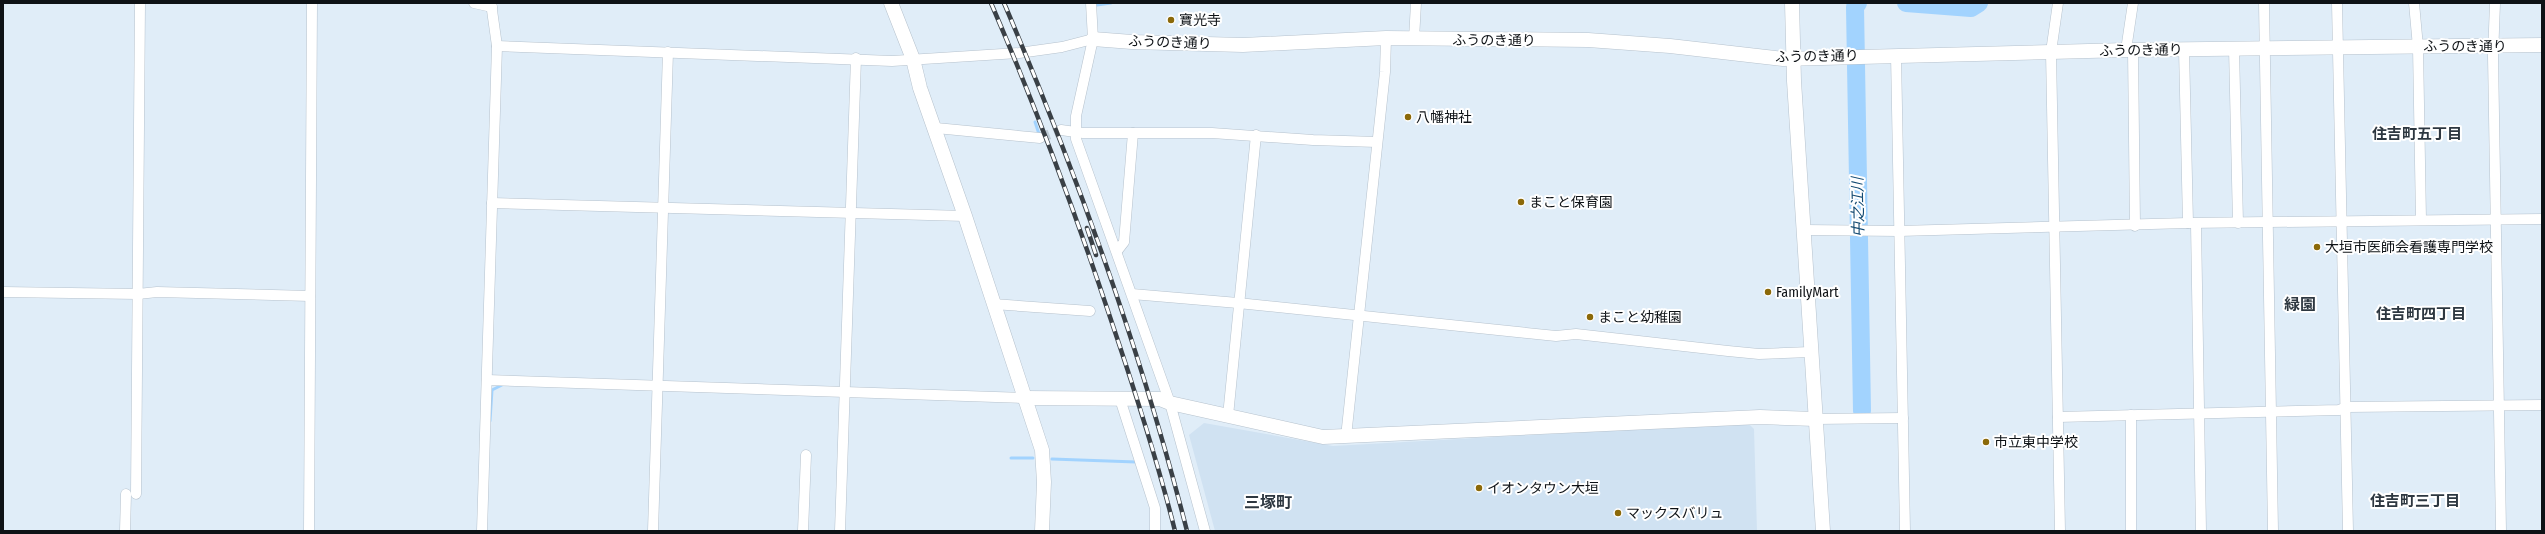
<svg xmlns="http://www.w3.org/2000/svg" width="2545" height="534" viewBox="0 0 2545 534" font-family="'Fira Sans Condensed','Noto Sans JP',sans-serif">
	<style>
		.built { fill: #d0e2f2 }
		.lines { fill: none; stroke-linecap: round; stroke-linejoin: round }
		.stream { stroke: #a2d3fe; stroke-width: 3 }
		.river { stroke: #a2d3fe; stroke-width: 18 }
		.street-tunnel { stroke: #c0ccd6; stroke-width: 10; stroke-dasharray: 10 5; stroke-linecap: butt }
		.street-casing { stroke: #b6c2cd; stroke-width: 11 }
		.secondary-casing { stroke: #b6c2cd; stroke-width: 15 }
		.street { stroke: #fff; stroke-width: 10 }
		.secondary { stroke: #fff; stroke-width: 14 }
		.rail-casing { stroke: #3a4046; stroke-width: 4.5 }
		.rail { stroke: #fff; stroke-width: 3; stroke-dasharray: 9; stroke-linecap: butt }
		.poi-dot { fill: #8b6909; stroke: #fff; stroke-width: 1.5 }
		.labels { text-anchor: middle; stroke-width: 4; stroke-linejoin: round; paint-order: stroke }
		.poi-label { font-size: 14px; fill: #0e1216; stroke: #fff; text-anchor: start }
		.street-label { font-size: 14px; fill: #0e1216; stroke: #fff }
		.neighbourhood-label { font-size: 15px; font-weight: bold; fill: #2d3740; stroke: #fff }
		.water-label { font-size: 15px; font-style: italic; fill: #134a72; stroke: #fff }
		.quarter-label { font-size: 16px; font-weight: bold; fill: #2d3740; stroke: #fff }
	</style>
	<rect width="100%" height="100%" fill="#e0edf8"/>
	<!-- built -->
	<path class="built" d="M1204 423 1333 446 1748 423 1754 429 1757 531H1215L1189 435Z"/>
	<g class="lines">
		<!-- stream -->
		<g class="stream">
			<path d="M1097 5 1111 3"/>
			<path d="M1035 122 1039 134H1037"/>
			<path d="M490 421 492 390 502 385"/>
			<path d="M1011 458H1033"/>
			<path d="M1052 459 1136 462"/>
		</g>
		<!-- river -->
		<g class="river">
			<path d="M1858 3 1855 7 1862 411"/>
			<path d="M1906 3 1971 8 1979 3"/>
		</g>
		<!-- street-tunnel -->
		<path class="street-tunnel" d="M1040 138 1061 130"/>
		<defs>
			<g id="street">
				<path d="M474 3 492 7"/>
				<path d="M1091 3 1093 39 1076 116V139L1170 403 1205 531"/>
				<path d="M2058 3 2051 52 2060 531"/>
				<path d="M2264 3 2273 531"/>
				<path d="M2337 3 2348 531"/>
				<path d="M2414 3 2418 47 2421 220"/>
				<path d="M2495 3 2493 56 2501 531"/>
				<path d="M1414 39 1416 3"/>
				<path d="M497 46 892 61 1019 53 1062 47 1093 39"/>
				<path d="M2234 48 2238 223"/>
				<path d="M2184 49 2188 223"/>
				<path d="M2126 50 2133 3"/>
				<path d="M2133 50 2135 226"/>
				<path d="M1896 55 1905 531"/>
				<path d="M936 128 1040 138"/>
				<path d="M1061 130 1083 133H1212L1313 140 1377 142"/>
				<path d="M492 203 965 216"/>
				<path d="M2196 224 2201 531"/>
				<path d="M1804 230 1899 231 2188 223 2542 219"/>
				<path d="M1117 251 1124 242 1133 133"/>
				<path d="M3 292 138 294 157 292 310 296"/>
				<path d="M1132 294 1238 303 1556 336 1576 334 1728 351 1759 354 1810 352"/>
				<path d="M993 304 1090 311"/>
				<path d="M487 380 1024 398"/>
				<path d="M1120 399 1155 508V531"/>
				<path d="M2131 415V531"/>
				<path d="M1228 416 1256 135"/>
				<path d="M2058 417 2339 410 2347 407 2542 405"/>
				<path d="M1815 419 1903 418"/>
				<path d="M1346 437 1385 72 1386 38"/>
				<path d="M136 494 140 3"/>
				<path d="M125 531 126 494"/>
				<path d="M309 531 312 3"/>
				<path d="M482 531 497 46 491 3"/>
				<path d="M653 531 668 52"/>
				<path d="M803 531 806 455"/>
				<path d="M840 531 856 58"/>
			</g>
			<g id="secondary">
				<path d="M891 3 913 59 920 88 965 216 1042 450 1044 482 1042 531"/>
				<path d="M1792 3 1794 81 1823 531"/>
				<path d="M1093 39 1132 42 1243 45 1386 38 1588 40 1670 46 1783 59 2126 50 2542 45"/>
				<path d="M1024 398 1160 399 1170 403 1323 437 1760 417 1815 419"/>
			</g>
		</defs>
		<!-- street casing -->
		<use href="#street" class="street-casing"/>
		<!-- secondary casing -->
		<use href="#secondary" class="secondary-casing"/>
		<!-- street -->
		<use href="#street" class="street"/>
		<!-- secondary -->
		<use href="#secondary" class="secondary"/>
		<defs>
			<g id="rail">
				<path d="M991 3C1035 105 1074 209 1109 314 1133 385 1157 458 1175 531"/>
				<path d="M1004 3C1077 174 1141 350 1187 531"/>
				<path d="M1087 228 1096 255"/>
			</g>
		</defs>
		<!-- rail casing -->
		<use href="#rail" class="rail-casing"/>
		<!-- rail -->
		<use href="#rail" class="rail"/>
	</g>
	<!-- markers -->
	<g class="poi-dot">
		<circle cx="1171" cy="20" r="4"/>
		<circle cx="1408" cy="117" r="4"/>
		<circle cx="1521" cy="202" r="4"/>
		<circle cx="2317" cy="247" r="4"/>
		<circle cx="1768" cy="292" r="4"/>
		<circle cx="1590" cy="317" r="4"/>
		<circle cx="1986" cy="442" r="4"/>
		<circle cx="1479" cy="488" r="4"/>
		<circle cx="1618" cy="513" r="4"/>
	</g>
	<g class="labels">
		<!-- poi labels -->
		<g class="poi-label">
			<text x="1179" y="25">寶光寺</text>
			<text x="1416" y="122">八幡神社</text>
			<text x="1529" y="207">まこと保育園</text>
			<text x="2325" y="252">大垣市医師会看護専門学校</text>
			<text x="1776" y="297">FamilyMart</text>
			<text x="1598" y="322">まこと幼稚園</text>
			<text x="1994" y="447">市立東中学校</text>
			<text x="1487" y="493">イオンタウン大垣</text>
			<text x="1626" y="518">マックスバリュ</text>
		</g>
		<!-- street labels -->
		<g class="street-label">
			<text x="1494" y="45">ふうのき通り</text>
			<text transform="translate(1170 42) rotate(2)" y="5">ふうのき通り</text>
			<text x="2465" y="51">ふうのき通り</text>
			<text transform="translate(2141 50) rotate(-1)" y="5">ふうのき通り</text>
			<text transform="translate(1817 56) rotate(-1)" y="5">ふうのき通り</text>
		</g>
		<!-- neighbourhood labels -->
		<g class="neighbourhood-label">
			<text x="2417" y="139">住吉町五丁目</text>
			<text x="2421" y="319">住吉町四丁目</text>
			<text x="2415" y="506">住吉町三丁目</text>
		</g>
		<!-- water labels -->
		<g class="water-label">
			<text transform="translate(1858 207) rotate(-91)" y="5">中之江川</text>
		</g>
		<!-- quarter labels -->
		<g class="quarter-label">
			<text x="2300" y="310">緑園</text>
			<text x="1268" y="508">三塚町</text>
		</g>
	</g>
	<!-- border -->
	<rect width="2545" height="534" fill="none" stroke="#0e1216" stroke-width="8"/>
</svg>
